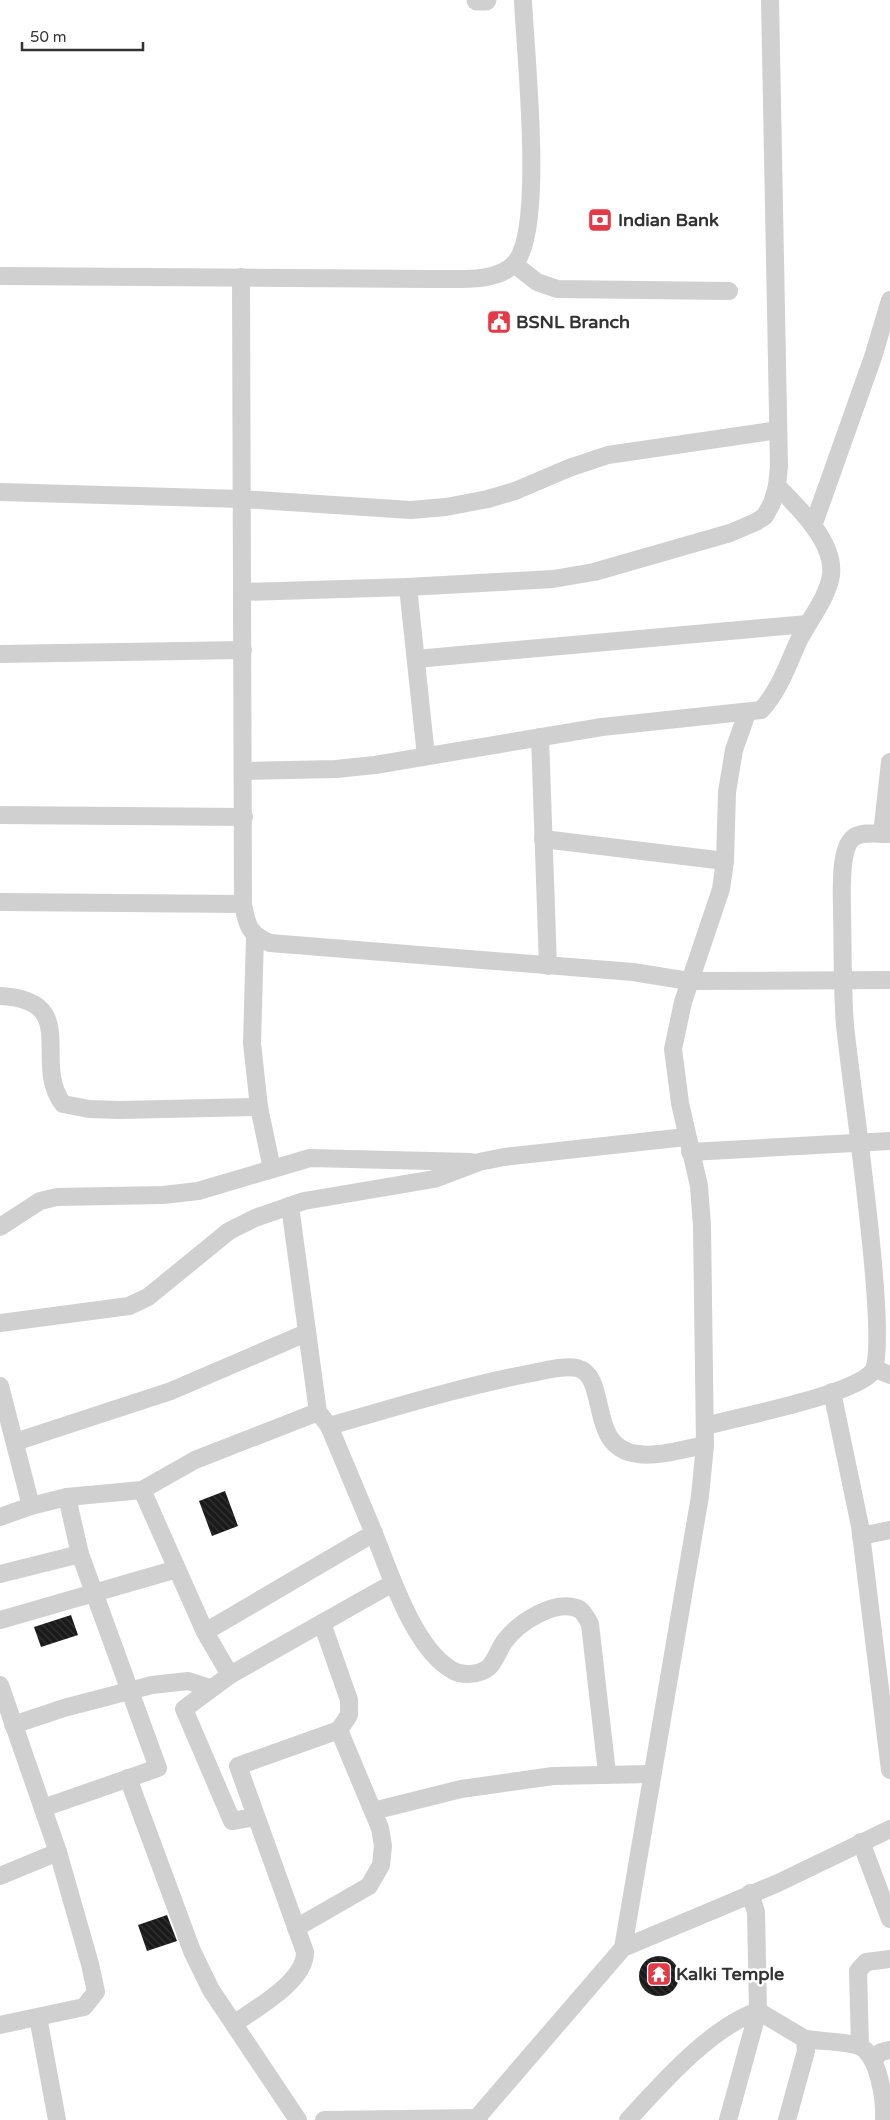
<svg xmlns="http://www.w3.org/2000/svg" width="890" height="2120" viewBox="0 0 890 2120" font-family="'Varela Round',sans-serif">
	<style>
		.building { fill: url(#building-back-hatch) }
		.lines { fill: none; stroke-linecap: round; stroke-linejoin: round }
		.minor { stroke: #d0d0d0; stroke-width: 18 }
		.tertiary { stroke: #d0d0d0; stroke-width: 21 }
		.labels { text-anchor: middle; stroke-width: 5; stroke-linejoin: round; paint-order: stroke }
		.poi-label { font-size: 18px; font-weight: bold; fill: #333; stroke: #fff; text-anchor: start }
	</style>
	<defs>
		<pattern id="building-back-hatch" width="6" height="6" patternUnits="userSpaceOnUse" patternTransform="scale(1.25)"><rect width="6" height="6" fill="#1a1a1a"/><path d="M-1 5l2 2M0 0l6 6M5-1l2 2" fill="none" stroke="#333"/></pattern>
	</defs>
	<rect width="100%" height="100%" fill="#fff"/>
	<!-- building -->
	<g class="building">
		<path d="M225 1491 238 1526 212 1536 199 1501Z"/>
		<path d="M71 1615 78 1635 41 1647 34 1627Z"/>
		<path d="M167 1915 177 1941 147 1951 138 1925Z"/>
		<circle cx="659" cy="1976" r="20"/>
	</g>
	<g class="lines">
		<!-- minor -->
		<g class="minor">
			<path d="M514 264 537 282 557 289 729 291"/>
			<path d="M0 276 431 279C456 278 496 284 515 263 545 229 525 52 523 0"/>
			<path d="M241 277 243 904C247 926 249 934 270 943L633 972 689 981 890 980"/>
			<path d="M0 492 241 499 411 510 446 507 488 499 515 491 569 468 608 455 778 430"/>
			<path d="M813 526 873 357 890 300"/>
			<path d="M408 587 426 756"/>
			<path d="M242 592 408 587 553 579 594 572 730 533 756 522 765 516 772 503 777 486 779 466 770 0"/>
			<path d="M0 654 243 650"/>
			<path d="M416 659 807 624"/>
			<path d="M540 737 548 966"/>
			<path d="M244 771 336 769 375 765 602 727 761 710C779 691 788 664 799 640 809 620 828 597 831 575 835 542 798 507 777 486"/>
			<path d="M0 815 244 817"/>
			<path d="M882 834 890 762"/>
			<path d="M543 839 725 861"/>
			<path d="M0 902 243 904"/>
			<path d="M255 937 252 1043 259 1107 272 1169"/>
			<path d="M0 996C82 1000 31 1062 63 1104L89 1109 119 1110 259 1107"/>
			<path d="M690 1152 890 1141"/>
			<path d="M290 1206 318 1412 329 1426C344 1461 358 1496 373 1531 389 1570 413 1648 452 1670 462 1676 479 1675 488 1668 495 1662 499 1649 504 1642 518 1623 555 1598 579 1609 584 1612 587 1619 590 1624L607 1773"/>
			<path d="M0 1227 40 1201 57 1197 163 1195 198 1191 310 1158 471 1162"/>
			<path d="M0 1323 129 1306 148 1297 229 1231 255 1218 304 1201 434 1179 479 1162 504 1157 686 1137"/>
			<path d="M875 1369 890 1375"/>
			<path d="M0 1386 31 1506"/>
			<path d="M832 1392 860 1526 890 1770"/>
			<path d="M329 1426C396 1407 463 1386 532 1373 545 1371 563 1365 577 1368 610 1376 586 1449 638 1454 659 1457 684 1449 705 1445"/>
			<path d="M705 1426C738 1417 855 1395 873 1371 890 1341 850 1079 845 1025 842 988 843 949 842 912 842 895 839 849 853 838 861 831 880 834 890 834"/>
			<path d="M15 1442 171 1391 306 1333"/>
			<path d="M142 1490 205 1632 230 1675"/>
			<path d="M0 1517 31 1506 67 1497 142 1490 195 1460 318 1412"/>
			<path d="M861 1536 890 1530"/>
			<path d="M0 1574 80 1554"/>
			<path d="M0 1620 177 1569"/>
			<path d="M205 1632 374 1533"/>
			<path d="M0 1685 58 1852 90 1964 96 1992 84 2007 0 2025"/>
			<path d="M13 1725 64 1708 152 1685 188 1681 210 1688"/>
			<path d="M128 1778 192 1951 211 1990 298 2120"/>
			<path d="M43 1808 158 1768 80 1554 67 1497"/>
			<path d="M373 1811 461 1789 553 1776 652 1774"/>
			<path d="M256 1817 232 1821 184 1709 230 1675 393 1583"/>
			<path d="M861 1842 890 1919"/>
			<path d="M0 1876 58 1852"/>
			<path d="M750 1893 756 1912 758 2011 805 2039 806 2051 787 2120"/>
			<path d="M296 1928 369 1886 381 1865 383 1846 380 1828 339 1730"/>
			<path d="M623 1948 700 1496 705 1445 702 1226 699 1186 680 1103 673 1049 683 1002 721 889 725 861 727 792 734 750 747 713"/>
			<path d="M38 2017 57 2120"/>
			<path d="M234 2024C256 2008 306 1981 305 1952L238 1766 339 1730 349 1715V1700L322 1623"/>
			<path d="M805 2039C818 2041 849 2042 859 2046 879 2055 885 2100 884 2120"/>
			<path d="M860 2046 858 1971 866 1962 890 1959"/>
			<path d="M874 2059 881 2052 890 2050"/>
			<path d="M324 2120 477 2118 479 2120"/>
			<path d="M475 2120 623 1948 778 1883 890 1829"/>
			<path d="M628 2120C663 2082 710 2028 758 2011"/>
			<path d="M728 2120 758 2011"/>
		</g>
		<!-- tertiary -->
		<path class="tertiary" d="M477 0H486"/>
	</g>
	<!-- icons -->
	<defs>
		<symbol id="bank-square" viewBox="-11 -11 22 22"><rect x="-9" y="-9" width="18" height="18" rx="4" fill="#e63946" stroke="#fff"/><path d="M-6-4H6V4H-6ZM0-2.3a2.3 2.3 0 1 0 0 4.6a2.3 2.3 0 1 0 0-4.6Z" fill="#fff"/></symbol>
		<symbol id="civic-square" viewBox="-11 -11 22 22"><rect x="-9" y="-9" width="18" height="18" rx="4" fill="#e63946" stroke="#fff"/><path d="M-.6-6.5H3V-4.5H.6V-3L4-1V1h2V6H-6V1h2V-1L-.6-3ZM-1.2 2.5V6h2.4V2.5Z" fill="#fff"/></symbol>
		<symbol id="temple-square" viewBox="-11 -11 22 22"><rect x="-9" y="-9" width="18" height="18" rx="4" fill="#e63946" stroke="#fff"/><path d="M0-6L5-2H3V0L6.5 2.5H4V6H1.5V3h-3V6H-4V2.5H-6.5L-3 0V-2H-5Z" fill="#fff"/></symbol>
	</defs>
	<g fill-rule="evenodd">
		<use href="#bank-square" x="586" y="206" width="28" height="28"/>
		<use href="#civic-square" x="485" y="308" width="28" height="28"/>
		<use href="#temple-square" x="645" y="1960" width="28" height="28"/>
	</g>
	<g class="labels">
		<!-- poi labels -->
		<g class="poi-label">
			<text x="618" y="226">Indian Bank</text>
			<text x="516" y="328">BSNL Branch</text>
			<text x="676" y="1980">Kalki Temple</text>
		</g>
	</g>
	<!-- scale -->
	<path d="M22 42v8h121v-8" fill="none" stroke="#333333" stroke-width="2.5"/>
	<text x="30" y="42" font-size="15" fill="#333333" stroke="#ffffff" stroke-width="4" paint-order="stroke">50 m</text>
</svg>
